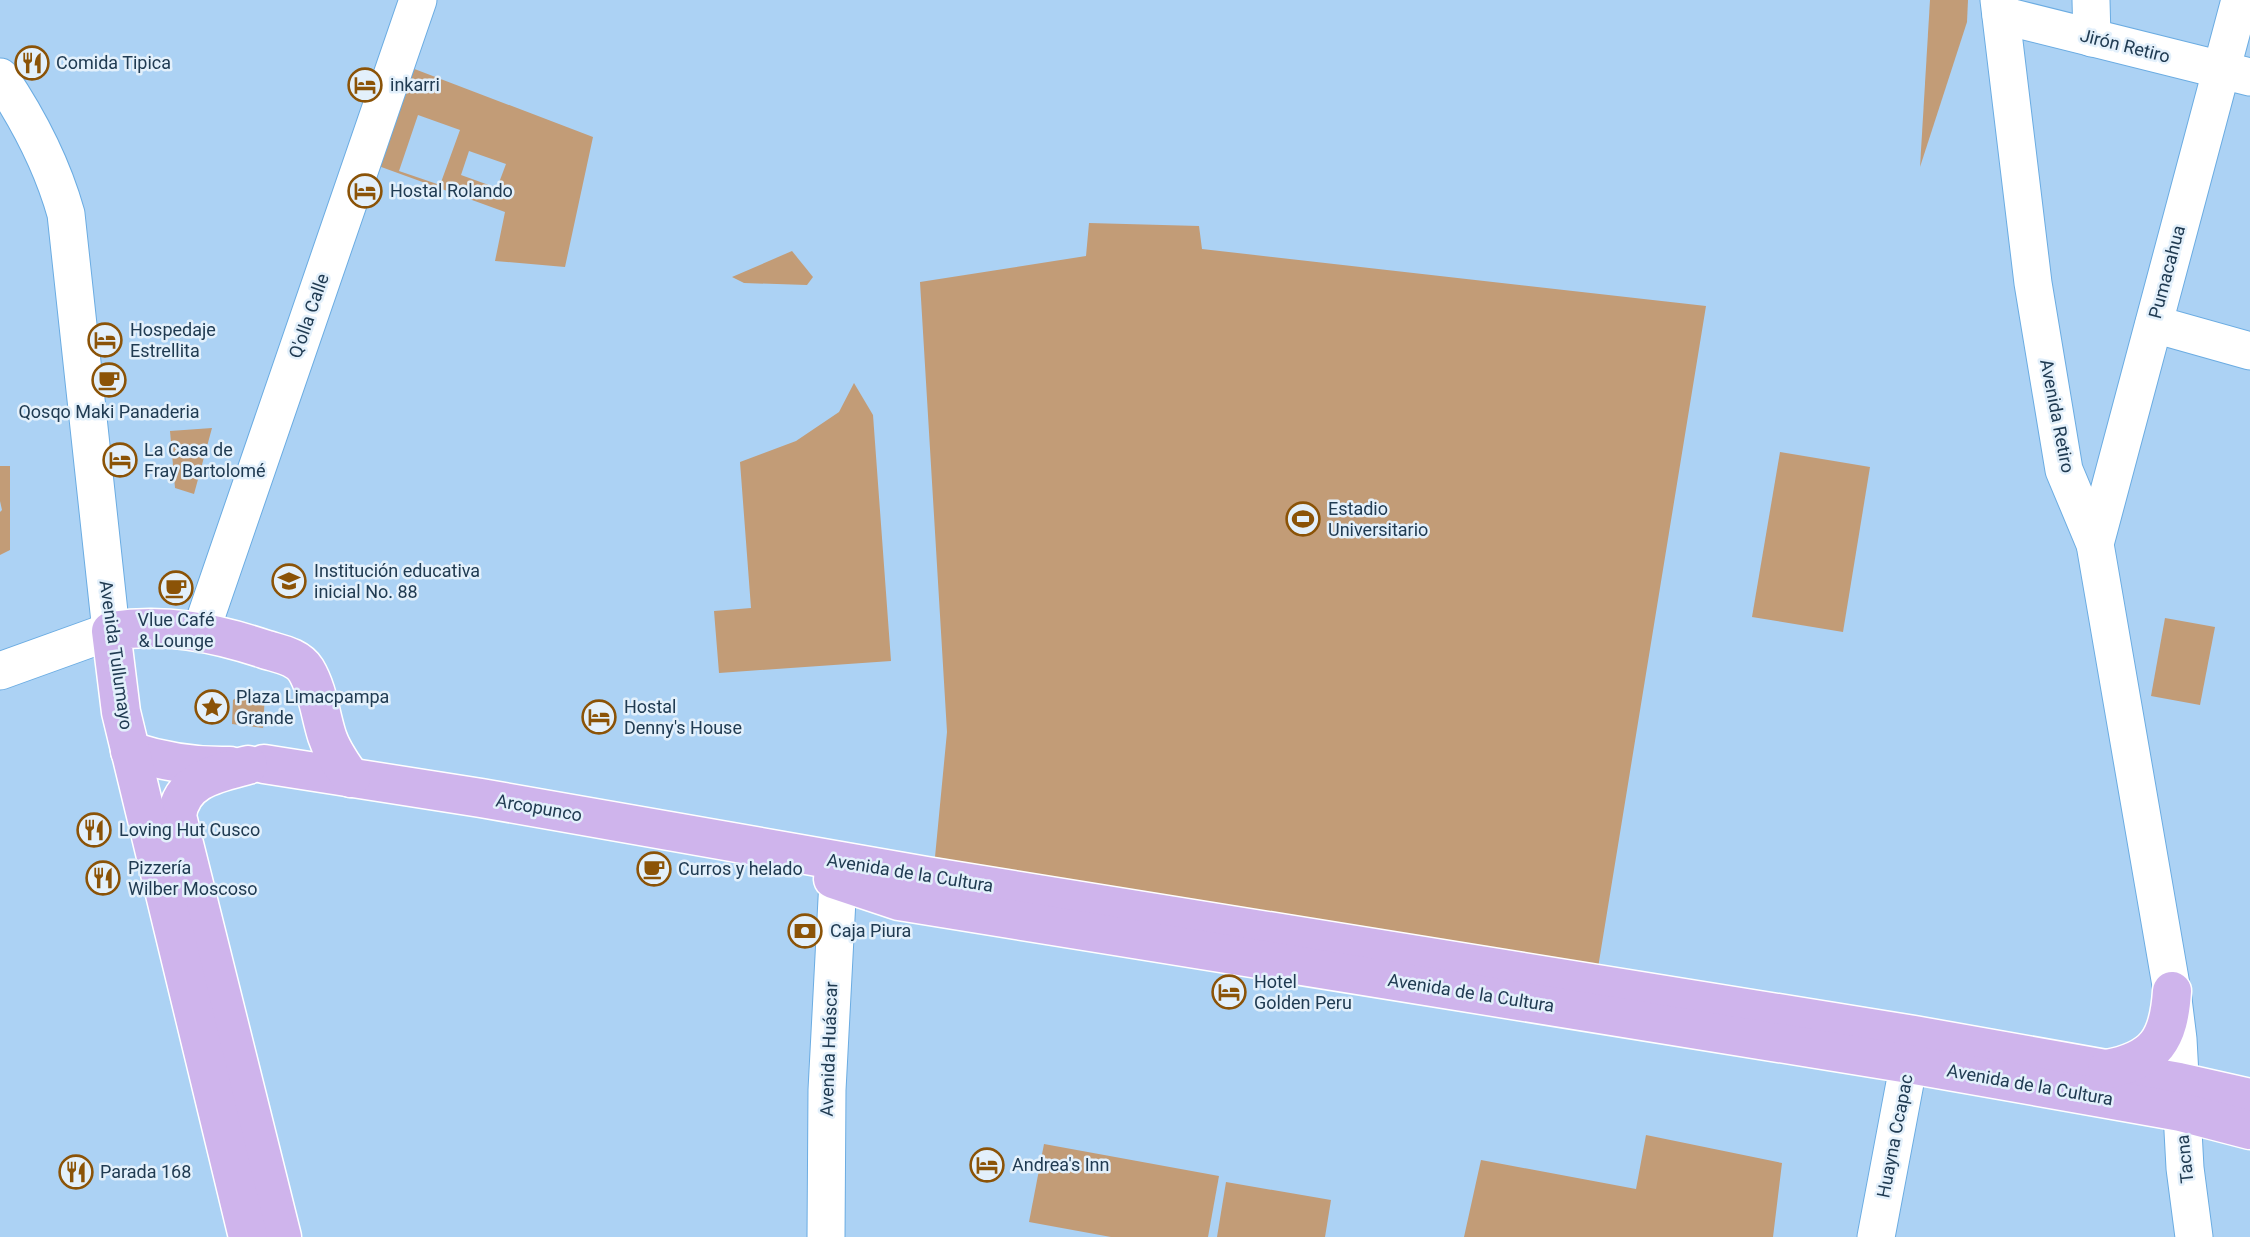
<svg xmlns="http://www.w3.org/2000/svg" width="2250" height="1237" viewBox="0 0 2250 1237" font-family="Roboto,sans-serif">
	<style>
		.green { fill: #c29c77; fill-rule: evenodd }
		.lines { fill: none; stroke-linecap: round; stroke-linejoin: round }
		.minor-casing { stroke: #6bace2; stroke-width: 39 }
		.major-casing { stroke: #fff; stroke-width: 41 }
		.minor { stroke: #fff; stroke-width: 37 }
		.major { stroke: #cfb4ec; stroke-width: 38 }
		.labels { text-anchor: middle; stroke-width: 5; stroke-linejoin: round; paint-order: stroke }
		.street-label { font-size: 18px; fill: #203b52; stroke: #e3f0fb }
		.poi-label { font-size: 18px; fill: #203b52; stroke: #e3f0fb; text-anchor: start }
	</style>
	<rect width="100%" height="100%" fill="#acd2f4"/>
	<!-- green -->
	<g class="green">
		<path d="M1930 0H1968L1967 22 1920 167Z"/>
		<path d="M404 65 593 137 565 267 495 261 505 212 373 164ZM418 115 460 130 440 185 399 171ZM469 151 506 164 497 188 461 175Z"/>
		<path d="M1089 223 1199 226 1202 249 1706 306 1597 974 935 857 947 732 920 282 1086 256Z"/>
		<path d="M792 251 813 277 807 285 744 283 732 277Z"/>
		<path d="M854 383 873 415 891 661 719 673 714 611 751 608 740 462 796 441 839 412Z"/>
		<path d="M212 428 194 494 175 488 170 431Z"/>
		<path d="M1780 452 1870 467 1843 632 1752 617Z"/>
		<path d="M0 466H10V550L0 555V512L2 510 0 501Z"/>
		<path d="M2165 618 2215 627 2200 705 2151 696Z"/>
		<path d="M245 692 265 694 263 728 232 724 233 700Z"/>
		<path d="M1646 1135 1782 1163 1773 1237H1464L1481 1160 1636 1189Z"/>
		<path d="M1044 1144 1219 1176 1208 1237H1111L1029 1222Z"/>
		<path d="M1226 1182 1331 1200 1325 1237H1217Z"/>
	</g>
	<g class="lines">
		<defs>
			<g id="minor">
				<path d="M1999 0 2033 283 2064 470 2095 544 2172 991 2178 1039 2185 1168 2194 1237"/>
				<path d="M2091 0 2092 38"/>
				<path d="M2001 15 2250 77"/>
				<path d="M0 77C29 120 52 164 66 214L111 631 0 671"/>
				<path d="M2154 324 2250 351"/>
				<path d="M2095 544 2240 0"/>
				<path d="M201 631 418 0"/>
				<path d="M826 1237 827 1090 839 861"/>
				<path d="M1876 1237 1914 1035"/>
			</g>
			<g id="major">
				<path d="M130 751C164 762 195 767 230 766"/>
				<path d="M264 764 481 798 926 876 1914 1035 2179 1082 2250 1098"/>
				<path d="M248 765C218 773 181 779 177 816L282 1237"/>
				<path d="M833 879 899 901 1909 1064 2181 1112 2250 1130"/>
				<path d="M2107 1069C2156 1060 2169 1039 2172 991"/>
				<path d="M248 1237 121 712 111 631C165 623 213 632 264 649 279 654 297 656 306 670 318 690 320 714 327 736 332 752 342 765 351 778"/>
			</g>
		</defs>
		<!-- minor casing -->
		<use href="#minor" class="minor-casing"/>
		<!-- major casing -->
		<use href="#major" class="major-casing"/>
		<!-- minor -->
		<use href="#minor" class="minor"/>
		<!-- major -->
		<use href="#major" class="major"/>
	</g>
	<!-- icons -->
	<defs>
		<symbol id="restaurant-ring" viewBox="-11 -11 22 22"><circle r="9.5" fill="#e3f0fb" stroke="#8b5307" stroke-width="1.5"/><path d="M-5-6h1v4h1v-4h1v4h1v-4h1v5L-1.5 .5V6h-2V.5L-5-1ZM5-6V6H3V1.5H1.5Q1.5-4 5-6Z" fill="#8b5307"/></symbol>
		<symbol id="hotel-ring" viewBox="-11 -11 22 22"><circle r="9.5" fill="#e3f0fb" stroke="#8b5307" stroke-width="1.5"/><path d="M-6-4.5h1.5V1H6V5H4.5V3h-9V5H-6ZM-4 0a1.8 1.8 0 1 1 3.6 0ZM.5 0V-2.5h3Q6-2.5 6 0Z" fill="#8b5307"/></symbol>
		<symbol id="cafe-ring" viewBox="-11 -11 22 22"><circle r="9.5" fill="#e3f0fb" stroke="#8b5307" stroke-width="1.5"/><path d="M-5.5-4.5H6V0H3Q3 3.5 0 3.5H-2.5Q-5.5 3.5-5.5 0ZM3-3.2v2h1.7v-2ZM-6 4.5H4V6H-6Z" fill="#8b5307"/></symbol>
		<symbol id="stadium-ring" viewBox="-11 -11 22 22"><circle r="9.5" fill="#e3f0fb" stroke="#8b5307" stroke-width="1.5"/><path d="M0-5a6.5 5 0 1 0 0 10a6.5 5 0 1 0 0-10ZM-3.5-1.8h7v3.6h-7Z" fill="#8b5307"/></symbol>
		<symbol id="school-ring" viewBox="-11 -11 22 22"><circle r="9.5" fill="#e3f0fb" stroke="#8b5307" stroke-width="1.5"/><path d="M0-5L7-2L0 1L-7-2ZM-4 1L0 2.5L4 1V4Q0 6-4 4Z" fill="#8b5307"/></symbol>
		<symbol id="sight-ring" viewBox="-11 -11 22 22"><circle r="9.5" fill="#e3f0fb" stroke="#8b5307" stroke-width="1.5"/><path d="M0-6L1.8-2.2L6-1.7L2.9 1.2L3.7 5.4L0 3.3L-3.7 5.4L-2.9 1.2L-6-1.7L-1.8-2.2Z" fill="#8b5307"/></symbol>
		<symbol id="bank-ring" viewBox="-11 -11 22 22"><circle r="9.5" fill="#e3f0fb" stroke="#8b5307" stroke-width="1.5"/><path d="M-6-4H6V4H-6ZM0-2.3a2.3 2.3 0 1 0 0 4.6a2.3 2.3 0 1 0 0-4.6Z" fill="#8b5307"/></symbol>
	</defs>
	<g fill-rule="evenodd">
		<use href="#restaurant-ring" x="13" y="44" width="38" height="38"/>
		<use href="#hotel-ring" x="346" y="66" width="38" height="38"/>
		<use href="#hotel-ring" x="346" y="172" width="38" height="38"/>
		<use href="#hotel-ring" x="86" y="321" width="38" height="38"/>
		<use href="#cafe-ring" x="90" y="361" width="38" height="38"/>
		<use href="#hotel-ring" x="101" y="441" width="38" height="38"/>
		<use href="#stadium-ring" x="1284" y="500" width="38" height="38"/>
		<use href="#school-ring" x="270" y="562" width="38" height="38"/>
		<use href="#cafe-ring" x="157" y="569" width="38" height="38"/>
		<use href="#sight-ring" x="193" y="688" width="38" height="38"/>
		<use href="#hotel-ring" x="580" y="698" width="38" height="38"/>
		<use href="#restaurant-ring" x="75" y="811" width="38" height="38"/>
		<use href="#cafe-ring" x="635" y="850" width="38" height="38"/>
		<use href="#restaurant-ring" x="84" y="859" width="38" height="38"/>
		<use href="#bank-ring" x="786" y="912" width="38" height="38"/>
		<use href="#hotel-ring" x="1210" y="973" width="38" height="38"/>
		<use href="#hotel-ring" x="968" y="1146" width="38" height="38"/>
		<use href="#restaurant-ring" x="57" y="1153" width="38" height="38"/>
	</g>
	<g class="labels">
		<!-- street labels -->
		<g class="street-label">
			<text transform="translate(2125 46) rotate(14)" y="6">Jirón Retiro</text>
			<text transform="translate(2167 272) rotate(-75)" y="6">Pumacahua</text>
			<text transform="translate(309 316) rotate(-71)" y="6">Q'olla Calle</text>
			<text transform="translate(2057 416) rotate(79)" y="6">Avenida Retiro</text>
			<text transform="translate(116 655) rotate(82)" y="6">Avenida Tullumayo</text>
			<text transform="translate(539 808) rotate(10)" y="6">Arcopunco</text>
			<text transform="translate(910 873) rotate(9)" y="6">Avenida de la Cultura</text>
			<text transform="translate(1471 993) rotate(9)" y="6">Avenida de la Cultura</text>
			<text transform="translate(829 1049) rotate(-88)" y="6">Avenida Huáscar</text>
			<text transform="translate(2030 1085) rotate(10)" y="6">Avenida de la Cultura</text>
			<text transform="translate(1895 1136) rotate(-79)" y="6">Huayna Ccapac</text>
			<text transform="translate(2185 1159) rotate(-96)" y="6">Tacna</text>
		</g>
		<!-- poi labels -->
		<g class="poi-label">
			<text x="56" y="69">Comida Tipica</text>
			<text x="390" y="91">inkarri</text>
			<text x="390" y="197">Hostal Rolando</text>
			<text x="130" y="336">Hospedaje<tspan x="130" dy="21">Estrellita</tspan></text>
			<text x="109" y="418" text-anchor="middle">Qosqo Maki Panaderia</text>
			<text x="144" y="456">La Casa de<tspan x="144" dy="21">Fray Bartolomé</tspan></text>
			<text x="1328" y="515">Estadio<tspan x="1328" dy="21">Universitario</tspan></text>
			<text x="314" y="577">Institución educativa<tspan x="314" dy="21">inicial No. 88</tspan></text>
			<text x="176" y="626" text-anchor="middle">Vlue Café<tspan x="176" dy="21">&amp; Lounge</tspan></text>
			<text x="236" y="703">Plaza Limacpampa<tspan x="236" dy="21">Grande</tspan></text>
			<text x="624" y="713">Hostal<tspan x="624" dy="21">Denny's House</tspan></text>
			<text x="119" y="836">Loving Hut Cusco</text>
			<text x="128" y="874">Pizzería<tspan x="128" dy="21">Wilber Moscoso</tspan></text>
			<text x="678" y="875">Curros y helado</text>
			<text x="830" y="937">Caja Piura</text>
			<text x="1254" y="988">Hotel<tspan x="1254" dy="21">Golden Peru</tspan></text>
			<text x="1012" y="1171">Andrea's Inn</text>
			<text x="100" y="1178">Parada 168</text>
		</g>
	</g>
</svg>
